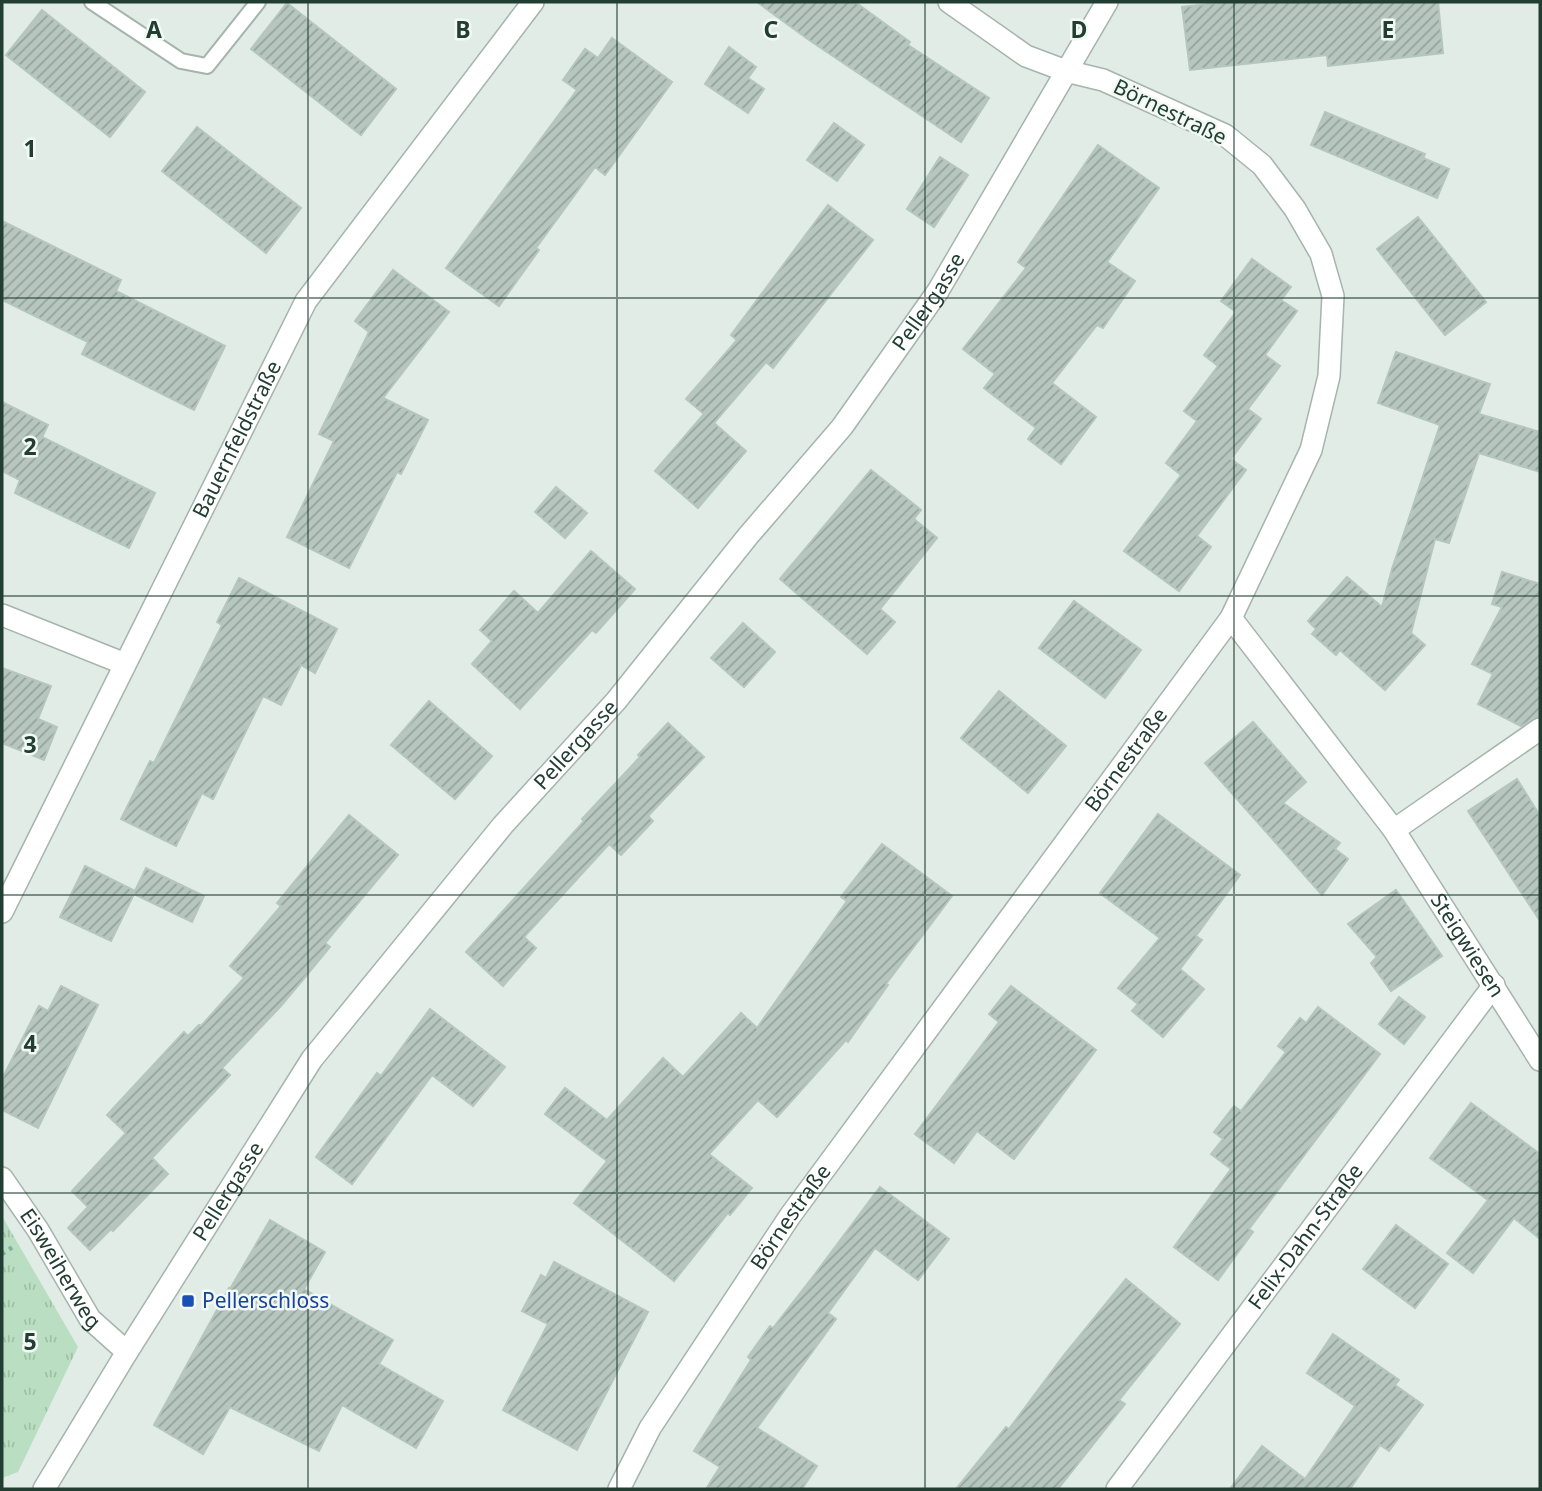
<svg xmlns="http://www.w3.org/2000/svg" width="1542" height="1491" viewBox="0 0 1542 1491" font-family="'Noto Sans',sans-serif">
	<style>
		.park { fill: url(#park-tufts) }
		.building { fill: url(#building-hatch); stroke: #b4c6bd; stroke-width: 2 }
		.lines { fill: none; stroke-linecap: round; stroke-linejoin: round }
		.lane-casing { stroke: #a5b4ad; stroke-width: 18 }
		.street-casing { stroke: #a5b4ad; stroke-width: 24 }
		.path { stroke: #82b09d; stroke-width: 4.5; stroke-dasharray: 3.5 5; stroke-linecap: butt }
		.lane { stroke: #fff; stroke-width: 14 }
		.street { stroke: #fff; stroke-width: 21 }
		.grid { fill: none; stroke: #223e33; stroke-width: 2; stroke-opacity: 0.55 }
		.transit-dot { fill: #1a4fb4; stroke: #f2f9f5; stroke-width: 2.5 }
		.labels { text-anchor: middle; stroke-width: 5; stroke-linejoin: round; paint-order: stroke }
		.street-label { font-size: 21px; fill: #223e33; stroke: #f2f9f5 }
		.transit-label { font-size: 21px; fill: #164399; stroke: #f2f9f5; text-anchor: start }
		.grid-label { font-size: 23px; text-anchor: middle; font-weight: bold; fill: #223e33; stroke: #f2f9f5; stroke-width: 5; stroke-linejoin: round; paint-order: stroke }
	</style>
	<defs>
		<pattern id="park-tufts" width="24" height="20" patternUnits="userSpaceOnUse" patternTransform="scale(1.75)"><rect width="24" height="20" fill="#badec1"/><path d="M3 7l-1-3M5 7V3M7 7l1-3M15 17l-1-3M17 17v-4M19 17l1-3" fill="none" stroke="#a0c0a6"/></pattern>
		<pattern id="building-hatch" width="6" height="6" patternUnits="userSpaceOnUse" patternTransform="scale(1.75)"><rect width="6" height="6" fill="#b7c7bf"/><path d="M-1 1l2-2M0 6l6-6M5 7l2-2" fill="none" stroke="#94a39c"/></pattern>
	</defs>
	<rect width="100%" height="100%" fill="#e2ece7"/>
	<!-- park -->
	<path class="park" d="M2 1216 78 1347 18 1472 2 1478Z"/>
	<!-- building -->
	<g class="building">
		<path d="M757 2H855L910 42 908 45 989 98 961 142 809 40Z"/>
		<path d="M1227 2H1438L1443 53 1328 66 1327 55 1190 70 1182 7Z"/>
		<path d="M287 3 396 89 361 135 251 49Z"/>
		<path d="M42 10 145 92 110 137 6 55Z"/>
		<path d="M612 38 672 82 605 175 595 167 536 248 539 250 499 306 446 268 577 90 563 80 585 49 598 58Z"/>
		<path d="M729 47 756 67 748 78 764 89 748 113 705 84Z"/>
		<path d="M1325 112 1425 154 1423 158 1449 169 1437 198 1311 145Z"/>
		<path d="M834 123 864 145 837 181 807 160Z"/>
		<path d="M197 127 301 208 266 253 162 171Z"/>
		<path d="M1098 145 1159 188 1107 262 1135 281 1103 328 1097 325 1052 383 1096 417 1061 464 1028 439 1036 428 984 388 995 374 963 349 1026 268 1018 262Z"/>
		<path d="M940 157 968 175 934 227 907 209Z"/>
		<path d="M828 205 873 240 773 368 766 362 714 423 746 451 698 508 655 471 704 414 686 399 737 340 731 335Z"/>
		<path d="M1418 217 1486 302 1445 335 1377 249Z"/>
		<path d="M2 221 121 280 116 291 225 346 194 410 82 354 88 342 2 300Z"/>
		<path d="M1252 259 1291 287 1281 300 1297 311 1265 355 1280 366 1248 409 1261 419 1231 459 1246 470 1197 536 1211 547 1179 591 1124 551 1181 475 1166 463 1197 421 1184 411 1218 366 1204 355 1236 312 1221 301Z"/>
		<path d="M393 270 449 312 383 398 428 420 401 474 397 472 349 568 287 537 334 441 319 434 369 332 355 321Z"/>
		<path d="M1396 352 1490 384 1479 414 1540 432V472L1479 453 1449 543 1435 539 1411 633 1425 645 1385 690 1340 650 1336 655 1312 634 1316 629 1308 621 1347 577 1382 607 1392 569 1440 425 1378 403Z"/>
		<path d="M2 402 48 425 42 437 155 493 129 548 15 493 20 480 2 471Z"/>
		<path d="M871 470 921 510 914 519 937 538 880 609 895 622 867 654 780 579Z"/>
		<path d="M556 487 587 513 565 538 535 512Z"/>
		<path d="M591 551 635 589 596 633 592 630 520 709 472 664 492 641 480 630 514 591 538 613Z"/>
		<path d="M1502 572 1540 584V716L1521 726 1478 704 1493 674 1472 664 1502 607 1492 604Z"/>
		<path d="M239 578 337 629 315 673 301 665 281 705 263 696 213 799 202 793 176 846 121 819 150 761 154 763 222 625 217 622Z"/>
		<path d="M1074 601 1141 650 1105 698 1039 648Z"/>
		<path d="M743 623 775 652 744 687 711 658Z"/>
		<path d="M2 668 51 686 38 719 57 727 44 760 2 743Z"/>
		<path d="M999 691 1066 746 1028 793 961 738Z"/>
		<path d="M429 701 492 756 455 799 391 745Z"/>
		<path d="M1253 722 1306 782 1283 803 1340 843 1335 849 1348 859 1322 895 1205 763Z"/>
		<path d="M668 723 704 757 648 816 653 821 621 855 609 844 524 937 536 948 503 986 466 952 584 821 582 819 640 757 638 755Z"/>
		<path d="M1517 779 1540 816V921L1468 811Z"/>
		<path d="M1158 814 1240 875 1196 936 1202 940 1180 969 1204 989 1163 1037 1132 1011 1138 1004 1118 988 1160 938 1100 893Z"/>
		<path d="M349 815 398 855 325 943 330 947 306 976 280 1007 222 1068 230 1075 152 1158 168 1174 113 1231 111 1229 90 1250 68 1228 88 1207 72 1191 126 1133 107 1115 184 1032 188 1036 199 1025 201 1026 244 978 230 966 281 906 277 903Z"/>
		<path d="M882 844 952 896 886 984 888 985 848 1042 846 1040 777 1117 758 1100 709 1154 752 1188 730 1215 728 1213 674 1281 574 1203 607 1161 545 1114 565 1088 607 1120 663 1058 683 1077 741 1013 757 1028 847 901 841 897Z"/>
		<path d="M85 866 135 891 146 868 204 896 192 922 134 894 111 941 60 917Z"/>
		<path d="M1396 890 1442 956 1391 991 1371 963 1377 957 1348 924Z"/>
		<path d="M61 986 98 1005 38 1128 2 1110V1079L39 1006 48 1011Z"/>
		<path d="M1011 986 1096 1050 1014 1159 977 1131 954 1163 915 1134 999 1022 989 1014Z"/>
		<path d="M1399 997 1425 1017 1404 1044 1379 1024Z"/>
		<path d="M1318 1007 1380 1054 1249 1229 1253 1232 1218 1280 1174 1247 1231 1169 1211 1154 1223 1139 1214 1132 1234 1106 1241 1111 1286 1052 1278 1046 1300 1018 1306 1023Z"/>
		<path d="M430 1009 505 1067 473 1106 432 1075 352 1184 316 1157 377 1073 381 1076Z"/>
		<path d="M1471 1103 1540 1154V1239L1514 1218 1473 1273 1447 1253 1488 1200 1430 1158Z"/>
		<path d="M880 1187 949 1239 918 1280 875 1248 828 1313 836 1319 757 1428 817 1466 802 1489H706L720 1467 694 1451 751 1360 748 1357 770 1326 773 1328 815 1274Z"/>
		<path d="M270 1220 325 1252 304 1289 393 1340 379 1364 443 1401 416 1448 342 1405 319 1451 230 1407 203 1454 154 1425 229 1288 230 1289Z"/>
		<path d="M1396 1225 1448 1264 1415 1308 1363 1269Z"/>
		<path d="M554 1262 648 1312 577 1450 503 1410 548 1324 522 1311 541 1275 546 1278Z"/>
		<path d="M1126 1279 1180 1324 1119 1400 1125 1404 1058 1489H956L1006 1427 1009 1429 1064 1355Z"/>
		<path d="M1333 1334 1399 1380 1395 1385 1423 1405 1389 1451 1380 1445 1350 1489H1230L1262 1446 1305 1479 1355 1406 1307 1373Z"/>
	</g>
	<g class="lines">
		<defs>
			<path id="lane" d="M92 2 181 61 207 66 258 2"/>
			<g id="street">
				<path d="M2 615 125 664"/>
				<path id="s1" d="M1231 618 1394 830 1540 1060"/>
				<path d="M1394 830 1540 729"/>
				<path id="s2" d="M2 912 306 301 533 2"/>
				<path id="s3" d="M2 1178 38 1230 90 1319 127 1352"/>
				<path id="s4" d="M44 1489 127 1352 312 1059 503 825 616 701 748 536 842 427 938 291 1107 2"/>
				<path id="s5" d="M619 1489 650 1428 790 1216 1231 618 1311 450 1329 376 1333 296 1321 254 1295 209 1262 165 1225 135 1103 80 1066 71 1026 56 949 2"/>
				<path id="s6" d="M1117 1489 1494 985"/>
			</g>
		</defs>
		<!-- lane casing -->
		<use href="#lane" class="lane-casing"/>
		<!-- street casing -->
		<use href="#street" class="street-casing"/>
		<!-- path -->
		<path class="path" d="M2 1254 14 1246"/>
		<!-- lane -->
		<use href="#lane" class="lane"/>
		<!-- street -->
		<use href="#street" class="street"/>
	</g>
	<!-- grid -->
	<path class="grid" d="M308 2V1489M617 2V1489M925 2V1489M1234 2V1489M2 298H1540M2 596H1540M2 895H1540M2 1193H1540"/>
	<!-- markers -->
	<rect class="transit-dot" x="181" y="1294" width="14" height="14" rx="3.5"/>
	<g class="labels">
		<!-- street labels -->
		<g class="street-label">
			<text transform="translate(1170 112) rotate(26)" y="7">Börnestraße</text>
			<text dy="7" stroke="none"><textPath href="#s4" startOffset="1484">Pellergasse</textPath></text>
			<text dy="7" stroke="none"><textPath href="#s2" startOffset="528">Bauernfeldstraße</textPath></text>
			<text dy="7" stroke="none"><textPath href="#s4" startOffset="917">Pellergasse</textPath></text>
			<text dy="7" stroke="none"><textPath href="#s5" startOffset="889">Börnestraße</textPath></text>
			<text dy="7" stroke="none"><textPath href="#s1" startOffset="404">Steigwiesen</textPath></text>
			<text dy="7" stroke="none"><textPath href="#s4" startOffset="350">Pellergasse</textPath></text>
			<text dy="7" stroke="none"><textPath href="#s5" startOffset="322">Börnestraße</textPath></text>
			<text dy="7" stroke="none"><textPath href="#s6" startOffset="315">Felix-Dahn-Straße</textPath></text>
			<text dy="7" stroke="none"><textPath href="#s3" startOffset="108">Eisweiherweg</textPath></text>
		</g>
		<!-- transit labels -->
		<g class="transit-label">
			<text x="202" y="1308">Pellerschloss</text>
		</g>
	</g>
	<g class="grid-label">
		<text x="154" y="38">A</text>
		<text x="463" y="38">B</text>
		<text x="771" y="38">C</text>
		<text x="1079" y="38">D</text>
		<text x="1388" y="38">E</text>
		<text x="30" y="157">1</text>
		<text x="30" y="455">2</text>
		<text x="30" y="753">3</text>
		<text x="30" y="1052">4</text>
		<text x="30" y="1350">5</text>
	</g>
	<!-- border -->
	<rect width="1542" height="1491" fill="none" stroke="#223e33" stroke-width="7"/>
</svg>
